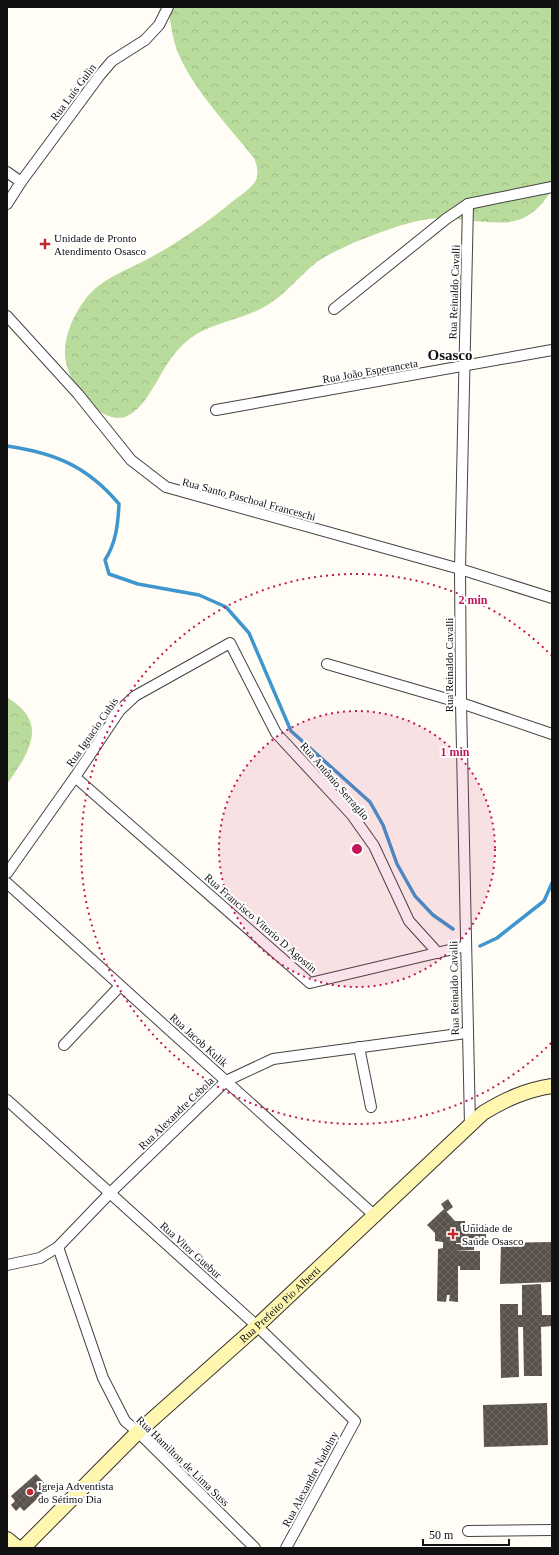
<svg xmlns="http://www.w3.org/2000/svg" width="559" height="1555" viewBox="0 0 559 1555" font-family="'Times New Roman',serif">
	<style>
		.forest { fill: url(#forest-crowns) }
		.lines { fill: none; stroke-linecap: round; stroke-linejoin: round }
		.stream { stroke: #3f96cf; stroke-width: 3.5 }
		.building { fill: url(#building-cross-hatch) }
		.minor-casing { stroke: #444; stroke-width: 12 }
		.secondary-casing { stroke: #333; stroke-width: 16 }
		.minor { stroke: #fff; stroke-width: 10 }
		.secondary { stroke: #fff6b0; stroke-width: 14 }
		.ring { fill: none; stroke: #c2185b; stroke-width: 2; stroke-dasharray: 2 4 }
		.poi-dot { fill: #c4262e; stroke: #fff; stroke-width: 1.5 }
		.labels { text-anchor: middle; stroke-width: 4; stroke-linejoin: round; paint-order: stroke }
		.street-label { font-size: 11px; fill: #111; stroke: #fff }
		.poi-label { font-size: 11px; fill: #111; stroke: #fff; text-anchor: start }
		.district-label { font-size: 15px; font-weight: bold; fill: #111; stroke: #fff }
		.centre { fill: #c2185b; stroke: #fff; stroke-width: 2 }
		.ring-label { font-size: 12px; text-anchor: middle; font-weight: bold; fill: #c2185b; stroke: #fff; stroke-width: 4; stroke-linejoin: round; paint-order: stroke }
	</style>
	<defs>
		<pattern id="forest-crowns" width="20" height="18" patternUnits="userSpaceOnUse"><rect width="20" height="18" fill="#b9dc9c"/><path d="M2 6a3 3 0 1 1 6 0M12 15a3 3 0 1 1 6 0" fill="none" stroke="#9ebc85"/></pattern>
		<pattern id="building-cross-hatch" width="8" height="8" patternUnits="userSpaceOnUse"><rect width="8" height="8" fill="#5a524d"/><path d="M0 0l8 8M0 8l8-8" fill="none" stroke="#6d6662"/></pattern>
	</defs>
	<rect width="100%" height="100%" fill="#fffdf5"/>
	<!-- forest -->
	<g class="forest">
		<path d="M168 7H552V190C545 200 538 210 527 216 506 231 457 215 430 219 404 221 338 247 317 262 300 275 287 293 269 304 246 319 218 321 195 335 186 341 178 349 172 357 151 385 134 446 90 403 77 391 64 369 65 351 65 333 75 312 87 297 103 277 133 268 155 255 183 239 209 221 233 201 241 195 252 188 256 180 259 172 257 165 254 158 230 128 194 90 179 55 172 40 171 23 168 7Z"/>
		<path d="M7 697C15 703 25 709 29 719 40 740 18 768 7 784Z"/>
	</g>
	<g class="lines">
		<!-- stream -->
		<g class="stream">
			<path d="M7 446C55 453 87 466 119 504 118 524 116 543 105 560L109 574 138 584 199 595 226 607 249 633 291 731 370 802 383 825 397 864 415 896 433 915 453 929"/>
			<path d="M480 946 497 938 544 901 552 883"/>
		</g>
	</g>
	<!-- building -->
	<g class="building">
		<path d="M448 1199 453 1207 446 1212 441 1204Z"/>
		<path d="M444 1209 455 1221H465V1224H486V1242L456 1243V1244L474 1245V1250L454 1251H480V1270H460V1266H458V1302L449 1301 450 1295H447L446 1302 437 1301 438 1249 443 1248V1242L435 1241V1233L427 1225Z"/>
		<path d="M552 1242V1282L500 1284 501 1243Z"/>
		<path d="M541 1284 542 1315H552V1326L541 1327 542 1376H524L523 1327H518L519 1377 501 1378 500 1304H518V1315H522V1285Z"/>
		<path d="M547 1403 548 1445 484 1447 483 1405Z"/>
		<path d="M36 1474 49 1488 24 1511 20 1507 16 1511 11 1505 15 1501 11 1496Z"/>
	</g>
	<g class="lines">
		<defs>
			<g id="minor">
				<path d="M7 172 21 182"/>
				<path d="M7 204 21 182 100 75 112 61 145 40 159 25 168 7"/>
				<path d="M468 204 460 569 461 703 470 1125"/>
				<path d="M334 309 446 219 468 204 552 187"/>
				<path d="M7 316 78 394 131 460 166 487 460 569 552 598"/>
				<path d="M216 410 552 350"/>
				<path d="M327 664 461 703 552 734"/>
				<path d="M75 777 310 983 466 946"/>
				<path d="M7 873 75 777 120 710 135 696 230 643 276 733 352 815 374 846 409 921 438 953"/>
				<path d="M7 883 374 1215"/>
				<path d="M64 1045 120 986"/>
				<path d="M359 1047 371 1107"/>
				<path d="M7 1100 257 1326 355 1421 286 1548"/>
				<path d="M58 1247 103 1378 125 1421 138 1432 255 1548"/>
				<path d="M7 1265 40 1258 58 1247 110 1193 226 1081 273 1059 466 1033"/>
				<path d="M468 1531 552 1530"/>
			</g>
			<g id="secondary">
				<path d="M7 1539 18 1548"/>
				<path id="s1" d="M23 1548 138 1432 257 1326 483 1113C506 1099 526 1090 552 1086"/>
			</g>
		</defs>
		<!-- minor casing -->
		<use href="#minor" class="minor-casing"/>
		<!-- secondary casing -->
		<use href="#secondary" class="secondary-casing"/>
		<!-- minor -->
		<use href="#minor" class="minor"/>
		<!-- secondary -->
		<use href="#secondary" class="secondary"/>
	</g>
	<!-- distance rings -->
	<circle cx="357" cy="849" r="138" fill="#c2185b" fill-opacity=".12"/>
	<g class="ring">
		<circle cx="357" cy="849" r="138"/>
		<path d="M551 1043A275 275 0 1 1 551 655"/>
	</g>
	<!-- markers -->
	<g class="poi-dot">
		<path d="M43 238h4v4h4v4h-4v4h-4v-4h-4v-4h4z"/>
		<path d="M451 1228h4v4h4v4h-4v4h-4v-4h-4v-4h4z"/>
		<circle cx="30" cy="1492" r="4"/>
	</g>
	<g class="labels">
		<!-- street labels -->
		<g class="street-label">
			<text transform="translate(73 92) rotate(-53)" y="4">Rua Luís Gulin</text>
			<text transform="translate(454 292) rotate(-88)" y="4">Rua Reinaldo Cavalli</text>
			<text transform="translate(370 371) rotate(-10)" y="4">Rua João Esperanceta</text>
			<text transform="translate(249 499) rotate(15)" y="4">Rua Santo Paschoal Franceschi</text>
			<text transform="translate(449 665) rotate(-90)" y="4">Rua Reinaldo Cavalli</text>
			<text transform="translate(92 732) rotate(-55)" y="4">Rua Ignacio Cubis</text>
			<text transform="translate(335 781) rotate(49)" y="4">Rua Antônio Serraglio</text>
			<text transform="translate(261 923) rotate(41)" y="4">Rua Francisco Vitorio D Agostin</text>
			<text transform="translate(454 988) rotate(-91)" y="4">Rua Reinaldo Cavalli</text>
			<text transform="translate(199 1040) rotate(42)" y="4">Rua Jacob Kulik</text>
			<text transform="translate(176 1113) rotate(-44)" y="4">Rua Alexandre Cebola</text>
			<text transform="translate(191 1250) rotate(42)" y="4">Rua Vitor Guebur</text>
			<text dy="4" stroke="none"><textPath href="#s1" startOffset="354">Rua Prefeito Pio Alberti</textPath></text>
			<text transform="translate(183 1461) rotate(44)" y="4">Rua Hamilton de Lima Suss</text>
			<text transform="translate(310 1479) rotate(-62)" y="4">Rua Alexandre Nadolny</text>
		</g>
		<!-- poi labels -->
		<g class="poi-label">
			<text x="54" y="242">Unidade de Pronto<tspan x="54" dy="13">Atendimento Osasco</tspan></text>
			<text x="462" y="1232">Unidade de<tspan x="462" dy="13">Saúde Osasco</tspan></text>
			<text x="38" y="1490">Igreja Adventista<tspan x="38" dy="13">do Sétimo Dia</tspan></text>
		</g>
		<!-- district labels -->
		<g class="district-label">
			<text x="450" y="360">Osasco</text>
		</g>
	</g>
	<circle cx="357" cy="849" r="6" class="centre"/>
	<g class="ring-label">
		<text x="473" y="604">2 min</text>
		<text x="455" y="756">1 min</text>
	</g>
	<!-- border -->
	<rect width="559" height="1555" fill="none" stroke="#111111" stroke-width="16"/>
	<!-- scale -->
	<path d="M423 1539v6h86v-6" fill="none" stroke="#111111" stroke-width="2"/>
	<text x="429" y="1539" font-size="12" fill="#111111" stroke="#ffffff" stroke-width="3" paint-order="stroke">50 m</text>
</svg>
